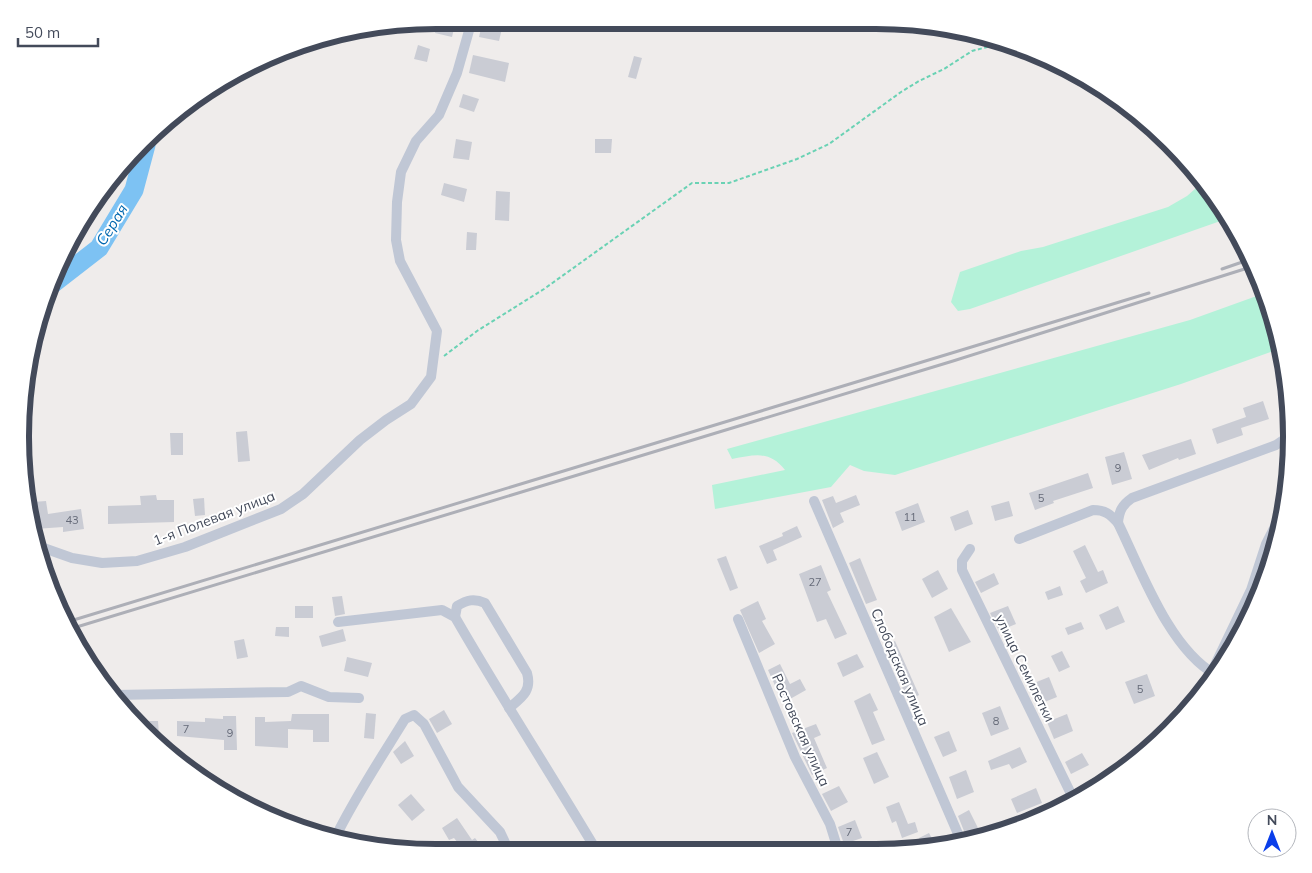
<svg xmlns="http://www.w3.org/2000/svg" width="1312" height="873" viewBox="0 0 1312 873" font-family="Mulish,sans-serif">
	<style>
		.green { fill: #b4f2d9 }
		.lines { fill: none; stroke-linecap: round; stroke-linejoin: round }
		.river { stroke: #7dc2f3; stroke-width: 19 }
		.building { fill: #caccd4 }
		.path { stroke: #6ad2b4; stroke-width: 2; stroke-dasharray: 4 2.5; stroke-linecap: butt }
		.minor { stroke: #c0c7d5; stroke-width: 10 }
		.rail { stroke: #adafb7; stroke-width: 3 }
		.labels { text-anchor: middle; stroke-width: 4; stroke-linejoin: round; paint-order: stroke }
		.number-label { font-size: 11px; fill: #656a78 }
		.street-label { font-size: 14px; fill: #434a5a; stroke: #fff }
		.water-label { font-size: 15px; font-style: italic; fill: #0167af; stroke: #fff }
		.rim { fill: none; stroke: #434a5a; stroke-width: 6 }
	</style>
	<rect width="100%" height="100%" fill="#efeceb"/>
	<!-- green -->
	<g class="green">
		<path d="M1203 182 1222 205 1229 218 970 309 958 311 951 302 960 272 1021 251 1043 247 1168 207 1187 196Z"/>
		<path d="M1265 293 1282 348 1181 384 895 475 864 471 850 465 831 487 715 509 712 485 785 470C769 450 755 455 732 459L727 449 1190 320Z"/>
	</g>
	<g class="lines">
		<!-- river -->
		<path class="river" d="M50 286 99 248 134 190 146 145"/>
	</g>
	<!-- building -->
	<g class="building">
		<path d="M437 20H456L452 37 435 33Z"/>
		<path d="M483 20H504L499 41 479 37Z"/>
		<path d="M418 45 430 49 427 62 414 59Z"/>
		<path d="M473 55 509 63 505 82 469 73Z"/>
		<path d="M634 56 642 58 636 79 628 77Z"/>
		<path d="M463 94 479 99 474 112 459 107Z"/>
		<path d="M456 139 472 142 469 160 453 158Z"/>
		<path d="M595 139H612L611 153H595Z"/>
		<path d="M444 183 467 189 464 202 441 195Z"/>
		<path d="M496 191 510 192 509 221 495 220Z"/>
		<path d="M467 232 477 233 476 250H466Z"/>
		<path d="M1263 401 1269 419 1241 428 1243 435 1217 444 1212 429 1246 417 1243 408Z"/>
		<path d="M247 431 250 461 238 462 236 432Z"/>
		<path d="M170 433H183V455H171Z"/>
		<path d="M1191 439 1196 454 1179 460 1178 458 1149 470 1142 455Z"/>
		<path d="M1124 452 1132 479 1112 485 1105 457Z"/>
		<path d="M1088 473 1093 488 1053 501 1054 503 1035 510 1029 493Z"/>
		<path d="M156 495 157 500H174V522L108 524V506L141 505 140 496Z"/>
		<path d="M856 495 860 505 840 513 844 522 833 528 822 500 833 496 836 503Z"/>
		<path d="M204 498 205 515 195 516 193 499Z"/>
		<path d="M46 501 48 514 81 509 84 529 63 532V527L35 529 33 502Z"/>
		<path d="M1009 501 1013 516 995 521 991 506Z"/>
		<path d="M918 503 925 522 902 531 895 512Z"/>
		<path d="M968 510 973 524 955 531 950 517Z"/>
		<path d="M797 526 802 537 773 550 777 560 767 564 759 546 783 536 782 533Z"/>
		<path d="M1085 545 1098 572 1103 570 1108 583 1086 593 1080 581 1086 578 1073 551Z"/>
		<path d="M726 556 738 588 730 591 717 559Z"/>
		<path d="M860 558 877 600 866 604 849 563Z"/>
		<path d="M821 565 831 590 827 592 847 634 835 639 826 619 817 622 799 574Z"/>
		<path d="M938 570 948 589 932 598 922 579Z"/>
		<path d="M994 573 999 584 981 593 975 582Z"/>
		<path d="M1060 586 1063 595 1048 600 1045 592Z"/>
		<path d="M342 596 345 614 335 616 332 597Z"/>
		<path d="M758 601 766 619 762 621 775 644 759 653 740 610Z"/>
		<rect x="295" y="606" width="18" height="12"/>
		<path d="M1008 606 1016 624 999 631 990 613Z"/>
		<path d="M1118 606 1125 622 1106 630 1099 615Z"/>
		<path d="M951 608 971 642 949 652 934 617Z"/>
		<path d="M1081 622 1084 629 1068 635 1065 628Z"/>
		<path d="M276 627H289V637L275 636Z"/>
		<path d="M343 629 346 641 322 647 319 636Z"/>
		<path d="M244 639 248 657 237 659 234 641Z"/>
		<path d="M895 641 919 695 917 696 922 716 915 718 884 646Z"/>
		<path d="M1062 651 1070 667 1059 672 1051 656Z"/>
		<path d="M857 654 864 667 843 677 837 663Z"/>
		<path d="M347 657 372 663 368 677 344 671Z"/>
		<path d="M780 664 790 684 800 679 806 690 783 703 768 670Z"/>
		<path d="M1147 674 1155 696 1134 704 1125 682Z"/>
		<path d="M1049 677 1057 697 1037 705 1029 685Z"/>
		<path d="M870 693 878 710 873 712 885 740 872 745 854 701Z"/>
		<path d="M1000 706 1009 729 991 736 982 713Z"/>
		<path d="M444 710 452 724 437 733 429 719Z"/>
		<path d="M366 713 376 714 374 739 364 738Z"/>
		<path d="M292 714H329V742H313V730L288 729V748L255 746V717H265V722L291 721Z"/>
		<path d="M1067 714 1073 731 1054 739 1047 722Z"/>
		<path d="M223 716H236L237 750H224V740L177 736V721L205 722V718L223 719Z"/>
		<path d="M134 721H158L159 735H147Z"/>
		<path d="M816 724 821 735 814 738 827 768 812 775 792 733Z"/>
		<path d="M949 731 957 751 943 757 934 737Z"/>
		<path d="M405 741 414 756 401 764 393 752Z"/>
		<path d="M1020 747 1027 762 1012 769 1009 764 991 770 988 761Z"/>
		<path d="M877 752 889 777 874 784 863 758Z"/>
		<path d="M1082 753 1089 765 1071 774 1065 762Z"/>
		<path d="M966 770 974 792 957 799 949 777Z"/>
		<path d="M839 786 848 802 831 811 822 794Z"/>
		<path d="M1036 788 1042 803 1017 813 1011 799Z"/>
		<path d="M411 794 425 810 412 821 398 805Z"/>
		<path d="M899 802 908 824 915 822 918 832 902 838 896 821 892 823 886 807Z"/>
		<path d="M969 810 981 834 968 841 958 816Z"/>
		<path d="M457 818 472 840 475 838 487 853H466L454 838 449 840 442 828Z"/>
		<path d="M855 820 862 838 844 844 838 827Z"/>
		<path d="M929 833 935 844 924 848 919 838Z"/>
	</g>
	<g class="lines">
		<!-- path -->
		<path class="path" d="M444 356 477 331 544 289 692 183H729L797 159 829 144 901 92 919 81 944 69 972 51 1002 43"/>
		<!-- minor -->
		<g class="minor">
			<path d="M814 501 962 843"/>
			<path d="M1118 523C1141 570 1169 649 1216 675"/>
			<path d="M1019 539 1093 510C1105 510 1110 514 1118 523 1119 511 1122 505 1132 498L1276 445 1292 434"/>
			<path d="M38 546 72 558 102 563 137 561 185 547 281 509 303 494 360 440 386 420 411 404 431 377 437 331 400 261 396 240 397 202 401 172 416 141 439 115 457 73 472 20"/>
			<path d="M970 549 962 561V570L1074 800"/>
			<path d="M455 617 457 606C467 600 474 598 485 603L527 673C532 691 522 697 509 708"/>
			<path d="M738 619 795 757 830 824 839 853"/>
			<path d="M338 622 442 610 455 617C501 697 551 774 598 853"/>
			<path d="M1203 690 1251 590 1266 544 1285 507"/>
			<path d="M114 695 288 692 301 686 329 697 359 698"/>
			<path d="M335 838C355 797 381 758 405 719L414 715 424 724 458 787 500 832 510 853"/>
		</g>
		<!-- rail -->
		<g class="rail">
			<path d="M1222 269 1251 259"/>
			<path d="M67 622 1149 293"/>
			<path d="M70 629 953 361 1254 266"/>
		</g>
	</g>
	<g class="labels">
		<!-- number labels -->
		<g class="number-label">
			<text x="1118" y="472">9</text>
			<text x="1041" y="502">5</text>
			<text x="910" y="521">11</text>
			<text x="72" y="524">43</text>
			<text x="815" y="586">27</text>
			<text x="1140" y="693">5</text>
			<text x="996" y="725">8</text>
			<text x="186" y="733">7</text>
			<text x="230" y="737">9</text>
			<text x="849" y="836">7</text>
		</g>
		<!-- street labels -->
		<g class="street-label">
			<text transform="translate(214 518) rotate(-21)" y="5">1-я Полевая улица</text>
			<text transform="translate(900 667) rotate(67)" y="5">Слободская улица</text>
			<text transform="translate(1025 668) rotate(64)" y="5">улица Семилетки</text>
			<text transform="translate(801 730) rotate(66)" y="5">Ростовская улица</text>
		</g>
		<!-- water labels -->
		<g class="water-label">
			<text transform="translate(112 225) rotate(-58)" y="5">Серая</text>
		</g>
	</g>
	<!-- crop -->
	<path d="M0 0H1312V873H0ZM436 29H876A407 407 0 0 1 1283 436V437A407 407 0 0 1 876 844H436A407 407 0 0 1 29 437V436A407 407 0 0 1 436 29Z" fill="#fff" fill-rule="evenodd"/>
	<path class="rim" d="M436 29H876A407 407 0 0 1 1283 436V437A407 407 0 0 1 876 844H436A407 407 0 0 1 29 437V436A407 407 0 0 1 436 29Z"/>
	<!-- north arrow -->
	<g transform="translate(1272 833)"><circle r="24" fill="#ffffff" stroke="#b4b7bd"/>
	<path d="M0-4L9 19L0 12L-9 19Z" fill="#0a3eea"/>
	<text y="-8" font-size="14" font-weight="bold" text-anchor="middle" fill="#434a5a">N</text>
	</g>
	<!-- scale -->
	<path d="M18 38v8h80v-8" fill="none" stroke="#434a5a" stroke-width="2.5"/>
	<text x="25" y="38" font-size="15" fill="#434a5a" stroke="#ffffff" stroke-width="4" paint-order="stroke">50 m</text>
</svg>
